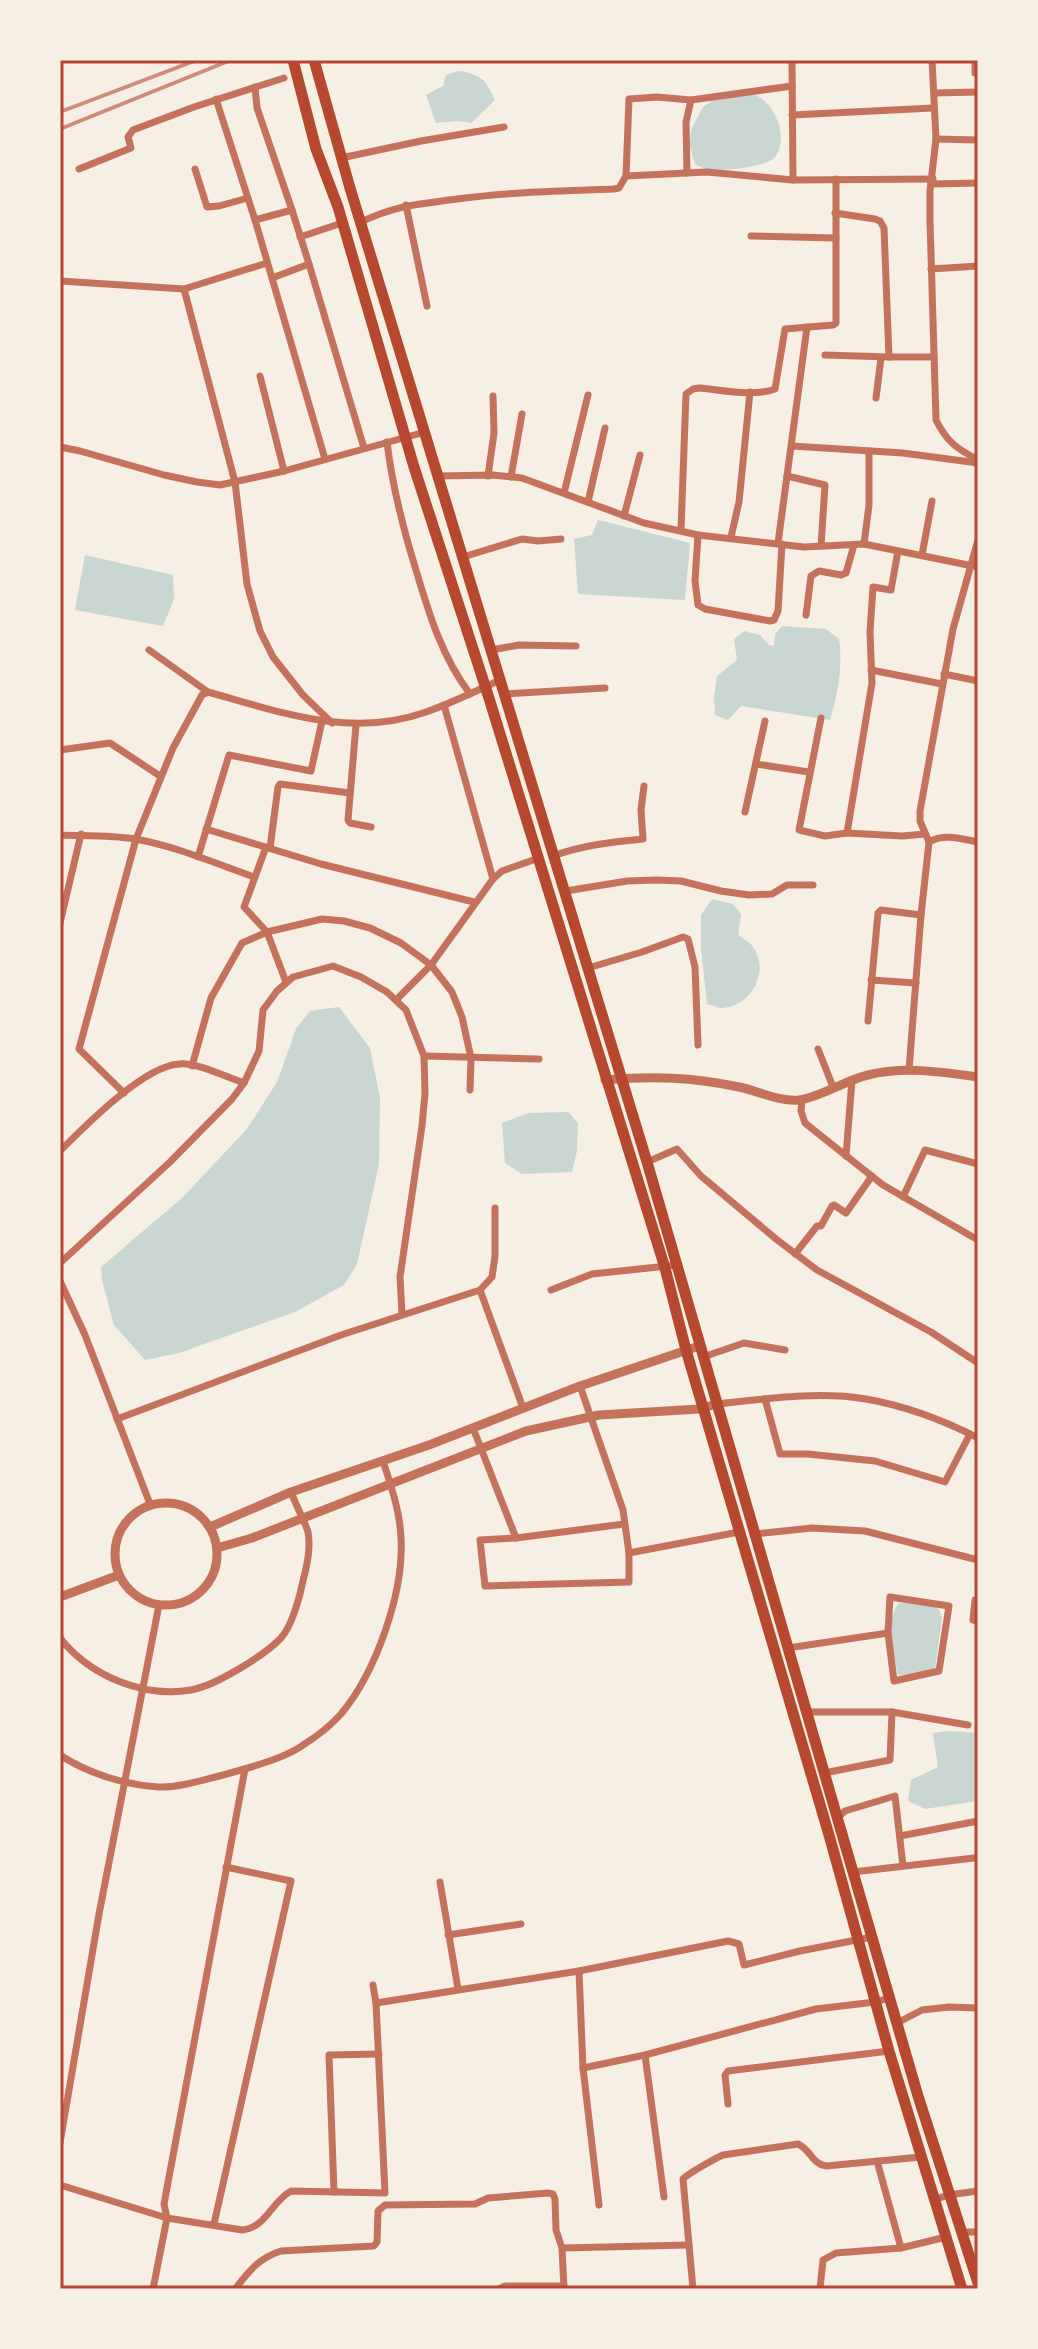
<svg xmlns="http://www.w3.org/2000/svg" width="1038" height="2349" viewBox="0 0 1038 2349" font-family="Roboto,sans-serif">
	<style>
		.water { fill: #c9d6d2 }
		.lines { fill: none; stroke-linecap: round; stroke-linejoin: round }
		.minor { stroke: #c5725c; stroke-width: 7 }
		.tertiary { stroke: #c5725c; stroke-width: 9 }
		.primary { stroke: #b5482f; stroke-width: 11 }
		.rail { stroke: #cf8b77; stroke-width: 4 }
		.neatline { fill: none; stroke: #b5482f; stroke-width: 3 }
	</style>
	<rect width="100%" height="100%" fill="#f6efe4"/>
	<!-- water -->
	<g class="water">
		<path d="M458 71C481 74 486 80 495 100L471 123 459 121 436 123 426 95 443 86 446 75Z"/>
		<path d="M755 95C776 103 790 141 774 158 766 167 718 172 707 169 702 168 699 166 695 164L689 143 692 128 703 107 716 98Z"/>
		<path d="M598 520 690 543 685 600 578 594 574 539 592 535Z"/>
		<path d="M85 555 173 575 174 599 163 626 75 610Z"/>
		<path d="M782 626 826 629 839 639C843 668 838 692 830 720L741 706 728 720 715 715 714 696 717 676 737 660 734 639 744 631 760 635 769 645 774 646 775 634Z"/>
		<path d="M712 899 733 904 741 914 738 935C743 939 750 942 753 947 771 971 750 1009 720 1008 716 1007 712 1005 707 1004L701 949V915Z"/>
		<path d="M339 1007 370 1048 380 1098 379 1164 357 1264 344 1285 295 1312 179 1353 145 1360 114 1325 102 1280 101 1267 182 1198 247 1129 277 1082 296 1029 310 1011Z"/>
		<path d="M568 1112 578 1123 577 1151 572 1172 522 1174 505 1163 502 1123 528 1113Z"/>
		<path d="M899 1603 929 1604 939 1609 942 1618 935 1669 917 1674 898 1675C894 1653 884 1623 899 1603Z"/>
		<path d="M949 1731 978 1733V1801L925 1809 908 1801 911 1780 938 1767 933 1733Z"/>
	</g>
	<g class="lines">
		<!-- minor -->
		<g class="minor">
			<path d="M792 60 793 180"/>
			<path d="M932 60 936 139 930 191V221L936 420C947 442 956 448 978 460"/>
			<path d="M975 73V60"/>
			<path d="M255 87 257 108 292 210"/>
			<path d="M934 93 978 92"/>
			<path d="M216 99 255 220 325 459"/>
			<path d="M792 115 933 108"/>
			<path d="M936 139 978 140"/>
			<path d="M341 158 421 141 504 127"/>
			<path d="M79 169 131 148 128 137 133 130 194 107 284 78"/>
			<path d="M195 169 207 207 219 206 248 198"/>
			<path d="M687 173 686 122 691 100"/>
			<path d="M626 176 629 99 657 97 691 100 792 86"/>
			<path d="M931 184 978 183"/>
			<path d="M406 205 427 306"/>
			<path d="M835 213 875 219 880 221 884 228 889 357H934"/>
			<path d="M255 220 292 210 309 264 272 278"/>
			<path d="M361 222C396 205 420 204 457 199 510 192 561 191 614 189L619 188 626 176 707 172 793 180 933 179"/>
			<path d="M751 236 836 238"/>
			<path d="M300 237 342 223"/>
			<path d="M309 264 364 448"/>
			<path d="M931 269 978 266"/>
			<path d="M60 281 184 289 267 263"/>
			<path d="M184 289 235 482 247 584 260 631 273 657 303 695 332 723"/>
			<path d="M825 355 889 357"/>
			<path d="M260 376 284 471"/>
			<path d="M876 398 881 358"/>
			<path d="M387 442C392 485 403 528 416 570 429 614 442 657 470 694"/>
			<path d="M792 446 903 453 978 463"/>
			<path d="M60 447 80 451 164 475 197 482 220 485 284 471 425 432"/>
			<path d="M437 476 493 475 522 478 644 523 698 535 804 547 864 544 978 567"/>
			<path d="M488 476 494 433 493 396"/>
			<path d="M787 476 825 485 821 546"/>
			<path d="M511 477 522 414"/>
			<path d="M564 493 588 395"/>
			<path d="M588 502 605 428"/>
			<path d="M624 516 640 455"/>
			<path d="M681 530 686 394 693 389 699 388C723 390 753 397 775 389L785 329 833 325 836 323V179"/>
			<path d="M698 535 695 581 698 605 705 609 770 621 774 620 778 611 782 544"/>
			<path d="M731 537 739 502 750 392"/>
			<path d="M778 543 807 327"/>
			<path d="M864 544 869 505V451"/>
			<path d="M898 551 891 590 873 587 870 632 872 683 847 833 902 836 925 834"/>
			<path d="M922 555 932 501"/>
			<path d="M463 557 522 539 538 541 561 539"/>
			<path d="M806 615 811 576 819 571 841 575 846 573 854 545"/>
			<path d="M149 650 208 692"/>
			<path d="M491 650 519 645 576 646"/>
			<path d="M871 670 942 684"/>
			<path d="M944 674 978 681"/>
			<path d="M505 694 605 688"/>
			<path d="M444 705 493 879"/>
			<path d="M821 718 799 830 825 836 847 833"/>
			<path d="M356 725 348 820 350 823 371 827"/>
			<path d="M60 750 110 743 160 776"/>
			<path d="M756 764 809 772"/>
			<path d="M745 812 765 721"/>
			<path d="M206 829 321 864 474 902"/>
			<path d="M60 835C85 836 110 835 135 839 175 846 215 863 254 877"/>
			<path d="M929 842 920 821V811L953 629 978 540"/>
			<path d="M266 847 244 907 267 932 286 982"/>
			<path d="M270 848 278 787 280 784 350 793"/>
			<path d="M553 856C583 845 612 842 643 839L641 810 644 786"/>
			<path d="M198 857 229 755 311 771 322 721"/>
			<path d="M566 891 627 881 657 880 681 881 721 891 749 895 772 894 787 885H813"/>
			<path d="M60 923 81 834"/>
			<path d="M588 968 642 952 683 937 688 939 695 967 698 1045"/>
			<path d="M871 980 916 983"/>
			<path d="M396 1000 431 965 493 879 502 871 539 858"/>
			<path d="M868 1021 878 913 881 910 921 915"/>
			<path d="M818 1049 833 1087"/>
			<path d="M424 1056 539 1059"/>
			<path d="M192 1066 211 998 242 943 267 932 301 924 322 919 344 921 370 928 401 943 431 965 452 992 462 1017 471 1058 470 1090"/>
			<path d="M909 1070 921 915 929 842C944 833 961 839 978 842"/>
			<path d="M124 1093 79 1049 136 839 173 748 202 695 208 692C281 712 350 739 426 712 452 703 476 691 500 680"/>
			<path d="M802 1100 801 1111 805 1123 830 1143 883 1185 978 1240"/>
			<path d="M60 1151C85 1126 144 1066 179 1064 196 1062 226 1077 244 1083"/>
			<path d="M846 1156 852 1080"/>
			<path d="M647 1162 677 1149 701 1176 776 1239 817 1270 931 1332 978 1363"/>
			<path d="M903 1197 925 1150 978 1164"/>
			<path d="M795 1254 817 1226H821L832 1206 834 1205 846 1213 872 1176"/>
			<path d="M60 1263 170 1162 232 1099 244 1083 259 1051 263 1010 277 991 293 977 333 966 361 977 387 992 406 1010 424 1056 425 1093 422 1126 400 1277 402 1314"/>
			<path d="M60 1281 85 1335 150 1504"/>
			<path d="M480 1290 523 1408"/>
			<path d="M551 1290 592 1274 677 1265"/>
			<path d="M703 1357 744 1343 785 1350"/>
			<path d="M765 1399 780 1454H808L875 1461 945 1482 970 1434"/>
			<path d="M716 1404C765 1399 817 1391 866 1399 906 1406 943 1420 978 1438"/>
			<path d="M117 1419 341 1335 480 1290 492 1277 495 1256V1208"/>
			<path d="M473 1428 516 1538 624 1524"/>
			<path d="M755 1534 812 1528 865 1531 978 1560"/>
			<path d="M516 1538 480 1540 485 1586 629 1582V1553L623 1510 580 1386"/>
			<path d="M629 1553 739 1532"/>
			<path d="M890 1597 949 1606 939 1671 894 1681 888 1633Z"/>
			<path d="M975 1600 973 1620 978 1621"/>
			<path d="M60 1638C90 1676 143 1698 191 1690 215 1686 265 1655 281 1638 292 1626 300 1596 303 1581 307 1565 311 1548 308 1532 305 1522 295 1503 291 1492"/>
			<path d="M788 1648 888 1633"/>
			<path d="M806 1712H892L968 1725"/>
			<path d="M60 1755C87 1773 125 1785 158 1787 178 1788 203 1780 223 1775 245 1769 286 1758 303 1745 316 1737 331 1725 341 1714 376 1672 404 1593 401 1538 400 1511 391 1486 383 1461"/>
			<path d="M824 1773 890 1760 892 1712"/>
			<path d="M837 1818 845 1811 895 1796 903 1866"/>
			<path d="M900 1836 978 1821"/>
			<path d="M853 1872 974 1858"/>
			<path d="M440 1882 458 1989"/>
			<path d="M448 1935 521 1924"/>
			<path d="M579 1971 583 2068 599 2205"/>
			<path d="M376 2003 579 1971 728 1941 739 1944 744 1965 800 1951 872 1937"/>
			<path d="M897 2023 922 2010 949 2007 978 2008"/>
			<path d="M645 2055 664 2197"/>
			<path d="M583 2068 645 2055 816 2009 875 2002 889 1998"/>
			<path d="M728 2104 725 2075 728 2071 889 2051"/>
			<path d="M60 2143 99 1914 159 1605"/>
			<path d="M877 2161 901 2248"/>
			<path d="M60 2185 167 2218 242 2230C266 2228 271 2202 291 2191L385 2193 376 2003 373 1985"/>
			<path d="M334 2192 329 2055 379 2054"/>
			<path d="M934 2200 948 2195 978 2191"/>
			<path d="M214 2224 291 1881 226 1867"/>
			<path d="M962 2232H978"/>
			<path d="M562 2248 564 2289"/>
			<path d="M153 2289 167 2218 164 2204 245 1769"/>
			<path d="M235 2289C249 2271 259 2258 281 2251L374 2246 377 2242 378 2211 385 2205 475 2204 488 2198 548 2193 553 2194 555 2199 556 2230 562 2248 689 2245"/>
			<path d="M499 2289 505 2286H564"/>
			<path d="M693 2289 683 2179C687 2174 716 2158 723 2155L798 2144C811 2150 812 2164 826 2166L921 2157"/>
			<path d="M820 2289 823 2260 836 2253 901 2248 946 2237"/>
		</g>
		<!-- tertiary -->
		<g class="tertiary">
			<path d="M605 1080C653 1076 692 1077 739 1087 758 1091 780 1102 799 1100 821 1097 846 1080 868 1075 904 1066 942 1072 978 1077"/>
			<circle cx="166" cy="1554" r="51"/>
			<path d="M210 1527 291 1492 429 1445 580 1386 699 1346"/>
			<path d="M217 1548 252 1538 526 1431 599 1415 699 1409 716 1404"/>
			<path d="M60 1597 119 1575"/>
		</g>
		<!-- primary -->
		<g class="primary">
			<path d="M293 60 316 149 338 207 414 467 488 695 665 1268 686 1350 829 1835 889 2051 962 2289"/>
			<path d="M314 60 350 188 647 1162 918 2096 978 2283"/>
		</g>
		<!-- rail -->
		<g class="rail">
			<path d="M60 112 197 60"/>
			<path d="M60 129 231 60"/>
		</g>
	</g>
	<!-- border -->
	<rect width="1038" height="2349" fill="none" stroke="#f6efe4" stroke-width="124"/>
	<rect x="62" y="62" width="914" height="2225" class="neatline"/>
</svg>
